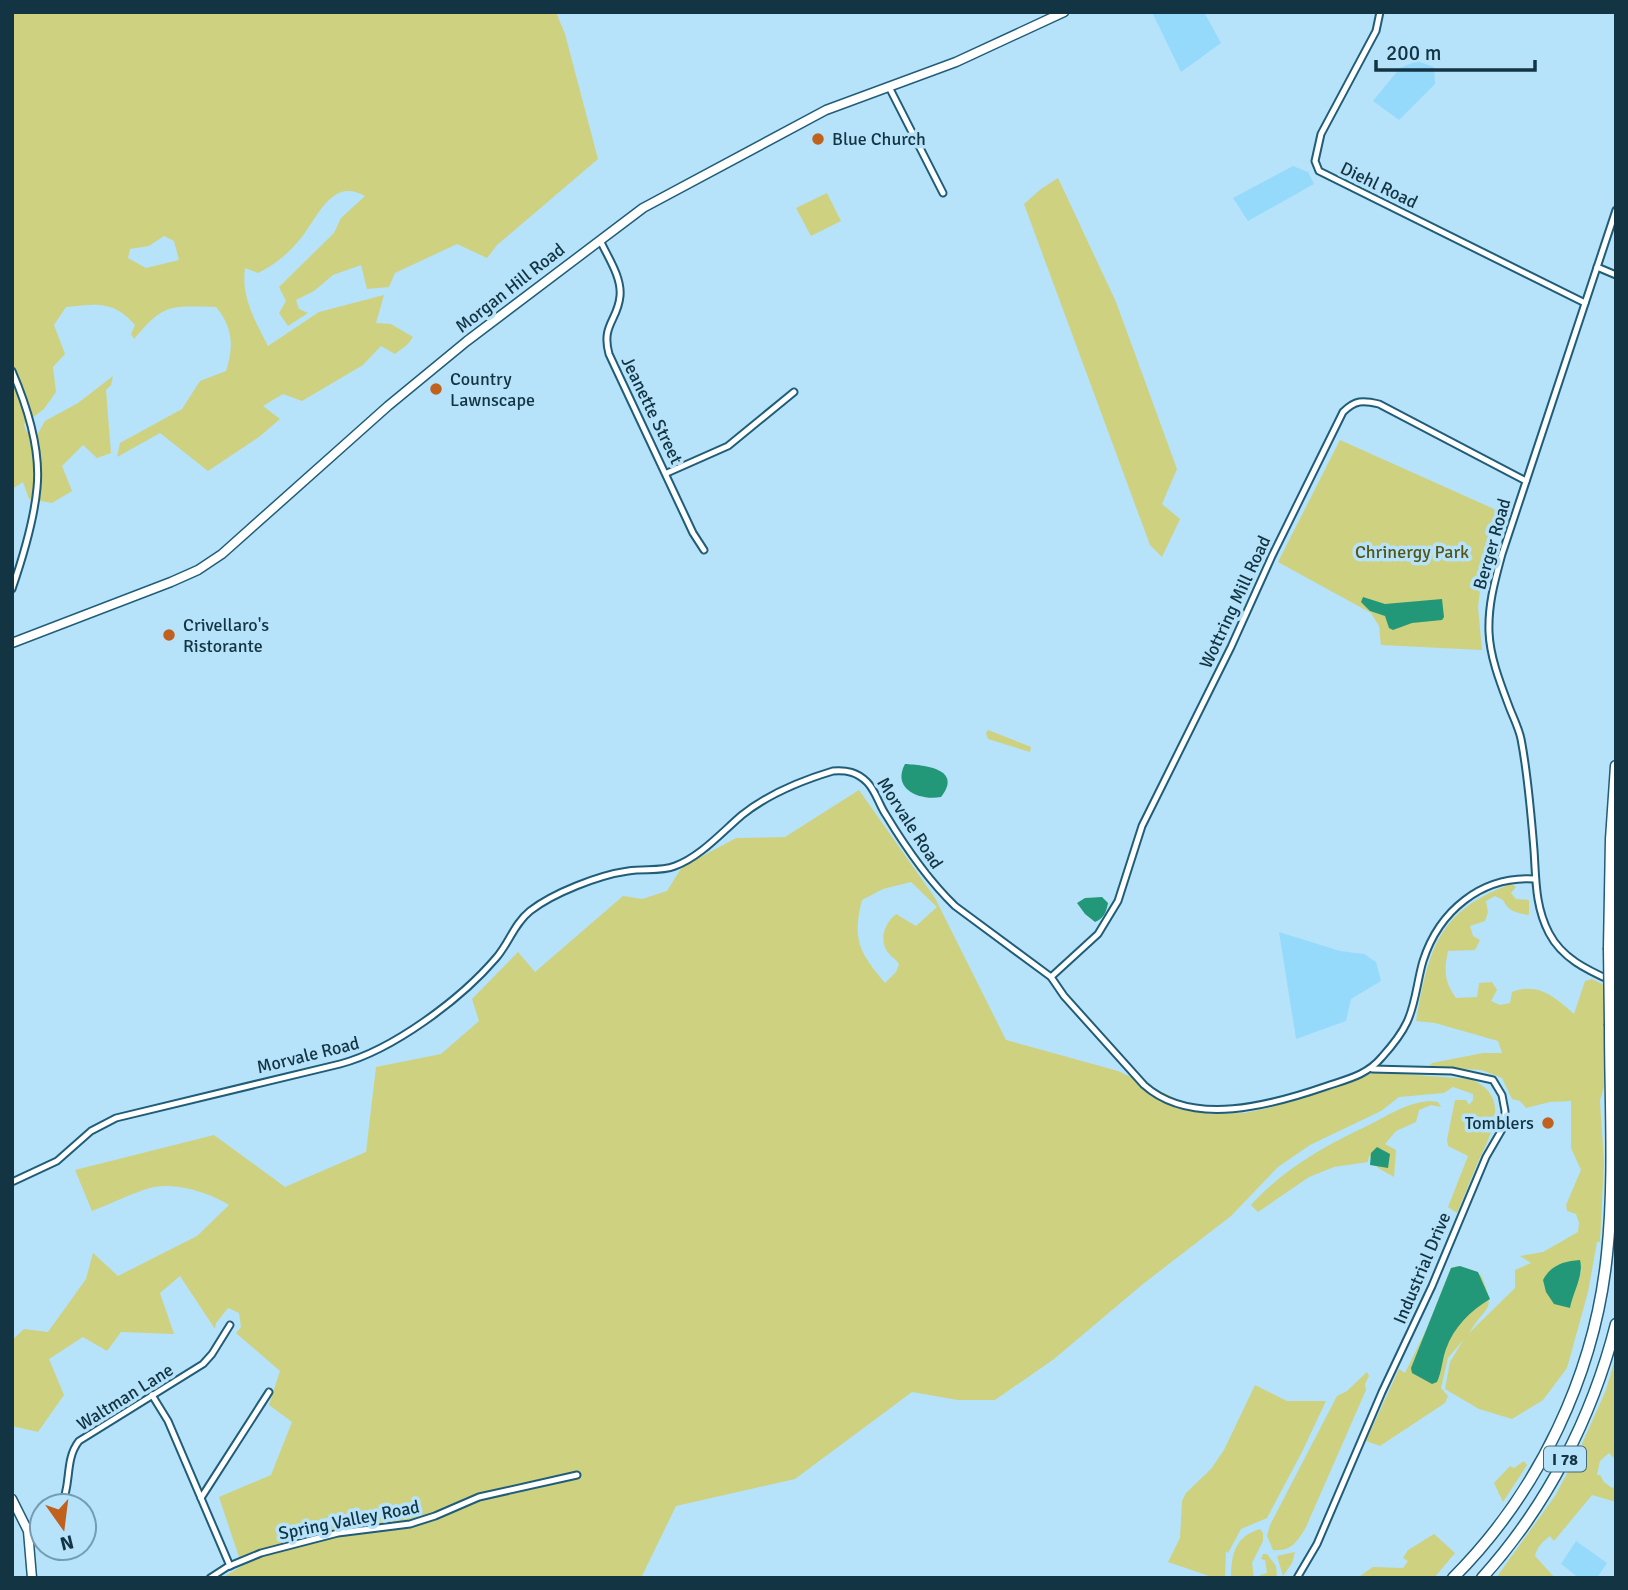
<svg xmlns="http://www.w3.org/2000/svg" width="1628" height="1590" viewBox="0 0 1628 1590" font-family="Signika,sans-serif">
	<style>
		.built { fill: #95dafb }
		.green { fill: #ced17f; fill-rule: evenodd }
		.water { fill: #239879 }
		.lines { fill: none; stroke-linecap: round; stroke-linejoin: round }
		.minor-casing { stroke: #205d78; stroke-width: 9 }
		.secondary-casing { stroke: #205d78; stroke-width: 11 }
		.motorway-casing { stroke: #205d78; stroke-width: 13 }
		.minor { stroke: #fff; stroke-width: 5 }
		.secondary { stroke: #fff; stroke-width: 8 }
		.motorway { stroke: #fff; stroke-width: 10 }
		.motorway-bridge-casing { stroke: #205d78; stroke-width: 13; stroke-linecap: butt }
		.motorway-bridge { stroke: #fff; stroke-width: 10 }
		.poi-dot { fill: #c1611e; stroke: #b6e3fa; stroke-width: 2.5 }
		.labels { text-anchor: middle; stroke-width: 7; stroke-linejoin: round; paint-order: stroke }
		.shield { fill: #b6e3fa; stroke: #43687a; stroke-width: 2 }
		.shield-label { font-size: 16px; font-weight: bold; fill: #123443 }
		.poi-label { font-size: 18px; fill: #123443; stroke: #b6e3fa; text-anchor: start }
		.street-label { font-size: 18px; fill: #123443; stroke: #b6e3fa }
		.park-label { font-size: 18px; fill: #555615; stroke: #b6e3fa }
	</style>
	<rect width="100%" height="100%" fill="#b6e3fa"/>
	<!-- built -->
	<g class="built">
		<path d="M1152 12H1204L1221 43 1181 72Z"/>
		<path d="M1417 61 1434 67 1435 84 1399 120 1373 101 1400 68Z"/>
		<path d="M1293 166 1308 172 1314 184 1248 221 1233 198Z"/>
		<path d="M1279 932 1340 951 1364 954 1376 962 1381 981 1351 999 1346 1021 1296 1039Z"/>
		<path d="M1576 1541 1607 1563 1597 1578H1579L1561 1564Z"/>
	</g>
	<!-- green -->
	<g class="green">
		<path d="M12 12H556L565 34 598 159 497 245 487 258 457 244 395 273 389 287 367 289 361 265 333 275 314 291 296 300 299 309 308 313 288 326 279 313 286 301 279 287 334 233 341 218 365 196C332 177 318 217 301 238 289 253 275 265 258 273L245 268C241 298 255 320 268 346L319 312 384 295 376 323 391 324 413 337 408 344 395 354 381 346 363 365 302 401 283 394 263 406 280 419 259 437 208 471 160 433 117 457 120 443 182 409 200 381 226 371C234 347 233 327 216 307 170 306 164 303 134 339L131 334 135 325C113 300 97 304 66 307L54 325 65 354 53 367 56 392 44 409 24 424 26 431 36 437 45 421 78 403 113 376 111 385 106 390 111 453 97 458 83 445 62 466 72 491 52 503 29 499 23 482 12 489ZM164 236 174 241 179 260 146 268 128 258 130 249 149 246Z"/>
		<path d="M1058 178 1116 302 1177 469 1162 504 1180 519 1162 557 1150 545 1024 204 1041 189Z"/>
		<path d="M827 193 841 221 811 236 796 208Z"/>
		<path d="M1340 440 1503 513 1482 575 1478 607 1482 650 1381 645 1379 626 1371 613 1278 562Z"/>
		<path d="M988 730 1031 747 1030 752 988 739 986 733Z"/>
		<path d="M859 790 935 898 1006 1040 1118 1071 1208 1114 1245 1113 1268 1108 1340 1086 1375 1072 1470 1079C1512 1096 1492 1132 1478 1162 1471 1179 1464 1196 1457 1213L1448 1207 1468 1156 1448 1146 1447 1140 1455 1100H1466L1469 1105 1473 1100V1094L1453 1087 1444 1093 1399 1097 1381 1111 1310 1145 1278 1167 1231 1216 1143 1284 1054 1359 995 1400H958L912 1392 795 1479 676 1506 641 1578H222L242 1566 219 1497 271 1475 292 1422 269 1405 280 1371 236 1333 241 1327 239 1313 228 1308 216 1323 215 1329 180 1276 160 1293 174 1334 121 1332 107 1351 83 1337 49 1359 64 1395 38 1432 12 1426V1340L24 1329 48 1332 86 1279 93 1253 118 1276 197 1236 229 1205C210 1193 178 1183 154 1187 139 1190 108 1205 92 1211L75 1170 214 1135 285 1187 366 1152 376 1067 441 1054 479 1021 472 999 518 952 535 972 623 896 642 899 667 891 682 867 736 838 785 837ZM911 882 937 907 916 926 896 914C885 923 879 938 887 951 890 956 896 959 899 964L896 972 885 983C859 952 852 940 862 900L883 889Z"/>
		<path d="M1511 884 1516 887 1511 893 1516 899 1529 900V915C1517 913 1509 912 1503 900L1495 896 1486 901 1488 912 1485 921 1470 926 1473 936 1480 940 1475 950 1448 951C1444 971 1444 981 1456 998L1477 997 1479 983 1492 982 1497 990 1491 1001 1500 1005 1510 1003 1512 992C1538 982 1555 997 1574 1014L1585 981 1592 979 1604 985V1086L1600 1101 1604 1162 1600 1242H1597L1588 1292 1567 1368 1543 1400 1512 1419 1479 1409 1445 1389 1450 1362 1464 1339 1448 1358 1441 1388 1448 1396 1445 1403 1380 1446 1366 1441 1399 1369 1405 1373 1428 1326 1451 1268 1457 1266 1481 1275C1497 1313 1486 1304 1469 1333L1515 1288V1270L1531 1263 1520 1256 1543 1252 1578 1232 1579 1223 1576 1214 1567 1211 1566 1205 1581 1170 1571 1148V1101L1550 1102 1526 1108 1520 1101 1512 1099 1502 1078 1481 1070 1428 1067 1432 1063 1483 1053H1502L1498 1041 1435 1023 1416 1021C1429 950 1437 911 1511 884ZM1582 1270 1574 1288 1569 1308 1543 1280Z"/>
		<path d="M1429 1101 1438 1102 1441 1107 1431 1105 1419 1110 1416 1122 1396 1131 1385 1144 1396 1150 1394 1177 1378 1168 1369 1155 1368 1162 1334 1167 1309 1177 1258 1212 1251 1205C1285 1168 1324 1146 1369 1125 1389 1115 1406 1103 1429 1101Z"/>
		<path d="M1616 1356V1460L1609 1453 1600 1461 1597 1475H1600L1604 1482 1612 1488 1616 1486V1502L1592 1495 1554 1541 1550 1536C1542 1542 1537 1547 1535 1556L1555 1578H1496L1555 1496 1578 1453 1606 1390Z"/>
		<path d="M1367 1372 1369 1376 1365 1384 1366 1390 1306 1527C1298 1541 1291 1552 1273 1550L1267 1536 1270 1525 1337 1396 1347 1391Z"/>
		<path d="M1255 1385 1287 1401H1326L1302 1452 1267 1518 1241 1529 1228 1553 1226 1551 1225 1578H1215L1168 1562 1180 1538 1182 1501 1186 1493 1211 1469 1224 1450Z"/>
		<path d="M1524 1461 1527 1465 1503 1502 1494 1483 1510 1466 1514 1468Z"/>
		<path d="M1260 1529 1263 1533V1541L1252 1563 1254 1578H1231C1231 1555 1235 1536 1260 1529Z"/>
		<path d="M1434 1534 1455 1553 1434 1578H1357L1373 1567 1403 1568 1408 1561 1403 1558 1408 1550Z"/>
		<path d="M1295 1552 1292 1563 1283 1576 1277 1556Z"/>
		<path d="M1263 1554H1267L1276 1566 1277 1578H1261L1260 1575 1267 1573 1265 1560 1261 1559Z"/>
	</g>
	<!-- water -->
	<g class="water">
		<path d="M1363 597 1385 604 1442 599 1444 617 1442 620 1412 623 1393 630 1389 628 1385 616 1370 611 1361 602Z"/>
		<path d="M905 764C925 765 963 769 941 797 921 801 891 790 905 764Z"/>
		<path d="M1102 897 1108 903C1106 913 1104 918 1095 922L1085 914 1077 903 1085 898Z"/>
		<path d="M1377 1147 1390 1154 1388 1168 1370 1165 1371 1153Z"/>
		<path d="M1580 1260C1584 1275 1573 1292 1570 1308L1554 1304 1546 1292 1543 1280C1551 1265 1564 1261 1580 1260Z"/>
		<path d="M1460 1266 1478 1272 1490 1299C1470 1311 1454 1327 1446 1349 1442 1360 1442 1371 1437 1382L1432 1384 1412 1373 1411 1368 1451 1268Z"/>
	</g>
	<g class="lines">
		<defs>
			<g id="minor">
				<path d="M1380 12 1376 31 1321 134 1315 161 1319 171 1585 303"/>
				<path d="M889 87 943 193"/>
				<path d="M1616 210 1502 554C1495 580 1488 604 1489 632 1490 658 1501 685 1510 709 1514 719 1519 729 1521 739 1528 775 1531 813 1534 850 1536 879 1535 906 1549 933 1563 960 1590 971 1616 983"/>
				<path d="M600 240C607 256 622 277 620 296 618 320 601 325 609 354L693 533 704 550"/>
				<path d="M1597 267 1616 275"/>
				<path d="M12 371C27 406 41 449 37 488 34 521 23 557 12 589"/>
				<path d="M667 473 728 446 794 392"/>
				<path d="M1051 977 1098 934 1118 901 1142 826 1231 647 1272 556 1343 412C1355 400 1363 400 1379 404L1526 481"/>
				<path d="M12 1182 57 1161 91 1131 116 1118 340 1064C393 1050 461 999 496 958 509 943 514 924 530 911 553 893 599 875 628 871 644 868 660 872 675 866 700 857 722 832 742 815 767 795 803 780 833 771 847 770 857 772 867 782 876 791 879 805 886 815 906 848 927 879 955 906L1051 977 1064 996 1144 1085C1192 1128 1272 1105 1327 1086 1348 1079 1367 1075 1382 1057 1391 1047 1401 1035 1407 1022 1416 1003 1417 981 1423 961 1439 911 1481 876 1534 879"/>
				<path d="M152 1395 168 1421 230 1566"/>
				<path d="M201 1498 269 1392"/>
				<path d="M61 1506C72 1485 64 1460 79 1441L203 1364 212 1354 230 1325"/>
				<path d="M28 1529 42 1521"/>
				<path d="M210 1578 227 1567 261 1553 338 1533 410 1524 435 1516 479 1497 577 1475"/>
				<path d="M1297 1578 1317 1544 1382 1392 1432 1286 1486 1157 1504 1126 1505 1111 1502 1095 1493 1080 1452 1071 1372 1069"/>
			</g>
			<g id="secondary">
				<path d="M12 643 171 582 198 570 222 554 388 406 467 341 643 208 826 110 956 62 1064 12"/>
				<path d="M12 1499 28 1531 32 1578"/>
			</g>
			<g id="motorway">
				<path d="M1609 948 1611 839 1616 766"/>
				<path d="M1453 1578C1539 1492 1595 1374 1607 1254 1615 1178 1610 1102 1610 1026"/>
				<path d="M1482 1578C1547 1506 1592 1418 1616 1324"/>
			</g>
		</defs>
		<!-- minor casing -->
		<use href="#minor" class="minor-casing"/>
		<!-- secondary casing -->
		<use href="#secondary" class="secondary-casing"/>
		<!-- motorway casing -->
		<use href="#motorway" class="motorway-casing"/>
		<!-- minor -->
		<use href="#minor" class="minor"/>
		<!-- secondary -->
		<use href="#secondary" class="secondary"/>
		<!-- motorway -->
		<use href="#motorway" class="motorway"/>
		<defs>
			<path id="motorway-bridge" d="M1609 948 1610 1026"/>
		</defs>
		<!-- motorway-bridge casing -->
		<use href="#motorway-bridge" class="motorway-bridge-casing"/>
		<!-- motorway-bridge -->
		<use href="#motorway-bridge" class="motorway-bridge"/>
	</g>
	<!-- markers -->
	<g class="poi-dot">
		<circle cx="818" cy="139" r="7"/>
		<circle cx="436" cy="389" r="7"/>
		<circle cx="169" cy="635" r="7"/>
		<circle cx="1548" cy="1123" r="7"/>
	</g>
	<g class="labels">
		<!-- shield labels -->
		<rect class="shield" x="1544" y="1446.5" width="42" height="25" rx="5"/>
		<g class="shield-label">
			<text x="1565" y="1465">I 78</text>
		</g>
		<!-- poi labels -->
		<g class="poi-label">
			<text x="832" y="145">Blue Church</text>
			<text x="450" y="385">Country<tspan x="450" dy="21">Lawnscape</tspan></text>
			<text x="183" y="631">Crivellaro's<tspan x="183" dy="21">Ristorante</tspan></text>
			<text x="1534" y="1129" text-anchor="end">Tomblers</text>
		</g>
		<!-- street labels -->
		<g class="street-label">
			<text transform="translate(1379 185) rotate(26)" y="6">Diehl Road</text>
			<text transform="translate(510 288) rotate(-38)" y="6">Morgan Hill Road</text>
			<text transform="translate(652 410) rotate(64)" y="6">Jeanette Street</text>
			<text transform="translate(1492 544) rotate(-74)" y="6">Berger Road</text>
			<text transform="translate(1235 602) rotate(-65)" y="6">Wottring Mill Road</text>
			<text transform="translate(910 823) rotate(57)" y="6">Morvale Road</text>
			<text transform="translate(308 1055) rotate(-14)" y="6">Morvale Road</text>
			<text transform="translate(1422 1268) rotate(-67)" y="6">Industrial Drive</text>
			<text transform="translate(125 1397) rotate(-32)" y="6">Waltman Lane</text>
			<text transform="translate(349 1520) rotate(-11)" y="6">Spring Valley Road</text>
		</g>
		<!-- park labels -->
		<g class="park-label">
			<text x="1412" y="558">Chrinergy Park</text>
		</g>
	</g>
	<!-- border -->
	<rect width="1628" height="1590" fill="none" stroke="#123443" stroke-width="28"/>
	<!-- north arrow -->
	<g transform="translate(63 1527) rotate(166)"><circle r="33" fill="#b6e3fa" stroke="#749db1" stroke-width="2"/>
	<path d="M0-5L12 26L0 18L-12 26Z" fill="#c1611e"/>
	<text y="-10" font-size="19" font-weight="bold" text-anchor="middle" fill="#123443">N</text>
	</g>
	<!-- scale -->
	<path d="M1376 60v10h159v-10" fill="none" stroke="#123443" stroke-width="3.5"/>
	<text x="1386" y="60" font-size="21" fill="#123443" stroke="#b6e3fa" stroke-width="5" paint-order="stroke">200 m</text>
</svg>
